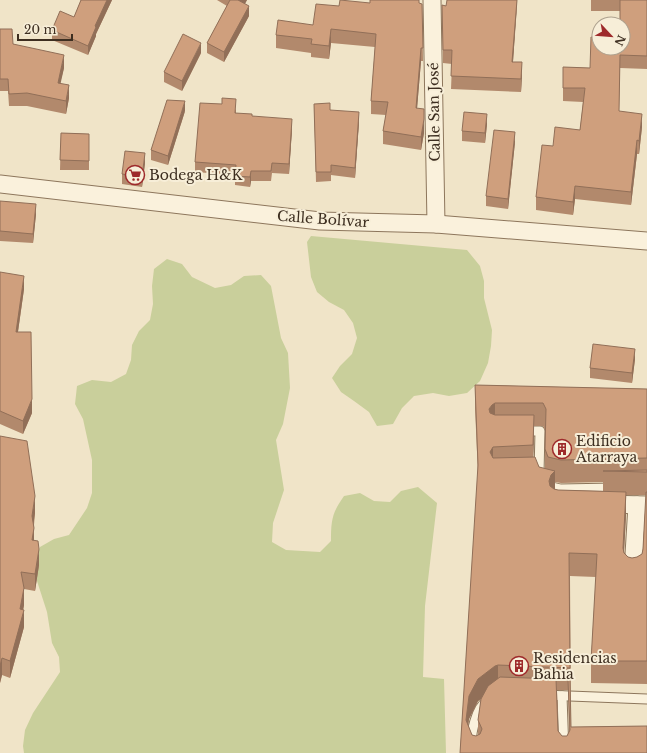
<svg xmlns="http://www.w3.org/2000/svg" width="647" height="753" viewBox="0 0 647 753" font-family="'Libre Baskerville',serif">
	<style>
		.green { fill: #c9cf9b }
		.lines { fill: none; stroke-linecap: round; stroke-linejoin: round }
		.lane-casing { stroke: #8d765c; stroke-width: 11 }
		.street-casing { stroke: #8d765c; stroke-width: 19 }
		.lane { stroke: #faf1dc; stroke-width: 9 }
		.street { stroke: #faf1dc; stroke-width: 17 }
		.wall { fill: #b2896c; fill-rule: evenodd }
		.shaded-wall { fill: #916f58 }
		.building { fill: #cf9f7d; stroke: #916f58 }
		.labels { text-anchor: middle; stroke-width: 4; stroke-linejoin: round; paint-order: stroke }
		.street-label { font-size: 14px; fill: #3d2e20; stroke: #f7eed8 }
		.poi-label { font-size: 14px; fill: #3d2e20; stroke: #f7eed8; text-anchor: start }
	</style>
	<rect width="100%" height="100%" fill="#f0e4c8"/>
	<!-- green -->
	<g class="green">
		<path d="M311 236 467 250 480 266 484 281V298L492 330 491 346 488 363 480 381 467 393 449 396 433 393 414 396 402 408 393 424 377 426 369 412 354 401 341 392 332 378 340 366 352 354 357 338 353 323 344 310 329 302 317 292 311 277 307 242Z"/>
		<path d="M167 259 182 264 192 277 215 288 231 285 244 276 261 275 271 286 281 338 288 353 290 388 283 424 276 440 284 490 273 523 272 542 286 550 320 552 331 541C331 520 332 513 344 496L360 493 374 501 390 502 401 491 418 487 437 503 425 606 423 677 444 679 446 753H24L23 746 25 730 33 713 60 672 59 657 52 643 47 612 37 581 35 562 40 547 54 539 69 535 87 508 92 493V460L83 419 75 404 77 386 92 380 111 382 126 374 131 360 132 345 139 331 150 320 153 304 152 286 154 269Z"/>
	</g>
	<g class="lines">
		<defs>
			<g id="lane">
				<path d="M522 431H540L539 473 543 485 560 489 615 488"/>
				<path d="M544 695 647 699"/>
				<path d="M562 696 564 753"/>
				<path d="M476 753C475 750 473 747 472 744 470 734 477 707 486 702"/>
			</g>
			<g id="street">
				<path d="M432 0 436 224"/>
				<path d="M0 184 320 221 436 224 647 241"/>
				<path d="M603 504 647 505"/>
				<path d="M633 571 637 505"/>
			</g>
		</defs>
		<!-- lane casing -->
		<use href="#lane" class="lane-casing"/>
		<!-- street casing -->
		<use href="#street" class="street-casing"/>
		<!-- lane -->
		<use href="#lane" class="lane"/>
		<!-- street -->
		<use href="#street" class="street"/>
	</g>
	<!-- wall -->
	<g class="wall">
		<path d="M81 0H112L96 34V36L88 55 52 40V30L74 17Z"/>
		<path d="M217 0H247L244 4 249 16 224 62 207 53V43L227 6Z"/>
		<path d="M517 0 513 62 522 75 521 92 451 89 452 64 443 63 442 5 446 6Z"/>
		<path d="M591 0H647V69L620 68 619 111 642 127 639 154H637L631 205 575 199 573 215 536 210V197L553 146 580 130 583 102 563 101V67L590 68 623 48 620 11H591Z"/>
		<path d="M370 3 422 4 423 61H421L417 108 424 133 421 150 383 144V131L386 115 371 114V101L375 47 331 43 329 59 311 57V53L276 48V35L313 25 339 6Z"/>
		<path d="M0 29 13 44 64 68 60 83 69 98 66 114 27 106H9L8 91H0Z"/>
		<path d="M201 53 182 91 164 82V72Z"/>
		<path d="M314 104 359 122 355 178 331 175V181L316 182Z"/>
		<path d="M236 109V113L252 116 292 129 289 174 272 173 271 181H251L250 187 235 185V175L195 172V162Z"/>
		<path d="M185 111 168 165 151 160V150Z"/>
		<path d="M487 124 485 143 462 141V131Z"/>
		<path d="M61 133 89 134V170H60Z"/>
		<path d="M515 142 508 209 486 206V196Z"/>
		<path d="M145 163 142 187 122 184V174Z"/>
		<path d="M0 201 36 214 33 243 0 241Z"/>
		<path d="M0 272 24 289 18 332 32 413 23 434 0 424Z"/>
		<path d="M635 359 632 383 590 378V368Z"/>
		<path d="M475 385 647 389V684L591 683V661L596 577 570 576 571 727 647 726 460 753 478 474 475 408ZM534 426H543L545 430V469L539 467 533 457ZM555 482 561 483 603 482V491L558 490 555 489ZM626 495H646L643 549 642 554 637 557 632 558 628 557 624 552 626 515ZM557 690H568L569 731 567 736H562L558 731ZM481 699 478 720V735L476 736 472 735 468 725 469 719 478 701Z"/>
		<path d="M0 436 35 513 34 525V540L39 565 35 591 24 589V605L23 610 24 627 10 678 2 675 0 683Z"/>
	</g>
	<!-- shaded-wall -->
	<g class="shaded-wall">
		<path d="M107 0H112L96 34V36L88 55V46L95 26Z"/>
		<path d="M230 0H247L245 4Z"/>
		<path d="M517 0V6L512 75V62Z"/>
		<path d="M249 6V16L224 62V52Z"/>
		<path d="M331 29V43L329 59V46Z"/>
		<path d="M201 43V53L182 91V81Z"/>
		<path d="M421 48V61L416 121V108Z"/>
		<path d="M64 55V68L58 95V83Z"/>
		<path d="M522 62V75L521 92V79Z"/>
		<path d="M69 85V98L66 114V101Z"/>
		<path d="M185 101V111L168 165V156Z"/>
		<path d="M359 112V122L355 178V168Z"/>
		<path d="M487 114V124L485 143V133Z"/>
		<path d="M642 114V127L639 154V141Z"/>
		<path d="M292 119V129L289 174V164Z"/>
		<path d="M424 119V133L421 150V137Z"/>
		<path d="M515 132V142L508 209V199Z"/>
		<path d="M637 140V154L631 205V192Z"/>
		<path d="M145 153V163L142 187V177Z"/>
		<path d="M251 171V181L250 187V177Z"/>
		<path d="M575 186V199L573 215V202Z"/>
		<path d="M36 204V214L33 243V234Z"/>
		<path d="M24 276V289L16 345V332Z"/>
		<path d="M635 349V359L632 383V373Z"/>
		<path d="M32 399V413L23 434V421Z"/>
		<path d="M495 403V426L489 409 492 405Z"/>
		<path d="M534 415V437L533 467V445Z"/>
		<path d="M493 447V470L490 452Z"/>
		<path d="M555 471V494L551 498 549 481 551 475Z"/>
		<path d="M626 492V515L623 570V548Z"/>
		<path d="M35 496V513L32 533V516Z"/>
		<path d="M34 528V545L32 540Z"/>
		<path d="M39 549V565L35 591V574Z"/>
		<path d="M24 588V605L21 622 24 610V627L10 678V661L20 609Z"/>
		<path d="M2 658V675L0 683V666Z"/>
		<path d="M498 665V688L495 689 478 701 469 719 466 743V720L469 696 478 679 495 666Z"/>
	</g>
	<!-- building -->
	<g class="building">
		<path d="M81 0H107L95 26 96 27 88 46 52 30 60 11 74 17Z"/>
		<path d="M230 0H238L249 6 224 52 207 43Z"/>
		<path d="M340 0 370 3V0H419V3L422 4 423 48H421L416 108 424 109V119L421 137 383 131 388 102 371 101 376 34 331 29 329 46 311 44 312 39 276 35 278 20 313 25 316 4 339 6Z"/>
		<path d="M447 0H517L512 62H522L521 79 451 76 452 50H443L442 5 446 6Z"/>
		<path d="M620 0H647V56L620 55 619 111 642 114 639 141 637 140 631 192 575 186 573 202 536 197 542 145 553 146 555 127 580 130 585 88H563V67L590 68 591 37 599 38V48H623V24H620Z"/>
		<path d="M0 29H12L13 44 64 55 58 83 69 85 66 101 27 93 9 94 8 79H0Z"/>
		<path d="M183 34 201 43 182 81 164 72Z"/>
		<path d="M222 98 236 99 235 113 252 114V116L292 119 289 164 272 163 271 171H251L250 177 235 176 236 165 195 162 200 103 222 104Z"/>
		<path d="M167 100 185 101 168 156 151 150Z"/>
		<path d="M330 103V110L359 112 355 168 331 165V172H316L314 104Z"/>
		<path d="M464 112 487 114 485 133 462 131Z"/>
		<path d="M494 130 515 132 508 199 486 196Z"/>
		<path d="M61 133 89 134V161L60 160Z"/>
		<path d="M125 151 145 153 142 177 122 174Z"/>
		<path d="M0 201 36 204 33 234 0 231Z"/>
		<path d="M0 272 24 276 16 332H31L32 399 23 421 0 411Z"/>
		<path d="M593 344 635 349 632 373 590 368Z"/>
		<path d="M475 385 647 389V458L561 460 548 457 545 449 546 409 543 403H495L492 405 489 409 490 413 495 415H534L533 445 493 447 490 452 493 458 535 457 539 467 555 471 551 475 549 481 550 486 554 489 558 490 626 492 623 548 624 553 628 557 632 558 637 557 642 554 643 549 646 492H647V661H591L597 554 569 553 570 668 498 665 495 666 478 679 469 696 466 720 472 735 476 736 480 734 482 729 478 720 481 699 488 686 500 677 556 679 558 731 562 736H567L570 730 568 680H570L571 727 647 726V753H460L478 465Z"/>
		<path d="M0 436 27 441 35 496 32 516 34 528 32 540 38 541 39 549 35 574 21 572 24 588 20 609 24 610 10 661 2 658 0 666Z"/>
		<path d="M647 470V472L603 471Z"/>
	</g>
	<!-- icons -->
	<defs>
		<symbol id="supermarket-ring" viewBox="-11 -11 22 22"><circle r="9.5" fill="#f7eed8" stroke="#9e2a2b" stroke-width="1.5"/><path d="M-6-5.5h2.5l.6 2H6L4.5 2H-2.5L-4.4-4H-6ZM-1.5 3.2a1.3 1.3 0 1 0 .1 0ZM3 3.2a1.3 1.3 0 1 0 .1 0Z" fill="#9e2a2b"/></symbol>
		<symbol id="building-ring" viewBox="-11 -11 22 22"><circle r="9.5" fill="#f7eed8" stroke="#9e2a2b" stroke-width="1.5"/><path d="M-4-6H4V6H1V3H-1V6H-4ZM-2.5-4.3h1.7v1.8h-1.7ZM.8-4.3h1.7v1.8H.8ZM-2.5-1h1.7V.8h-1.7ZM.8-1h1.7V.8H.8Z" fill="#9e2a2b"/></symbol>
	</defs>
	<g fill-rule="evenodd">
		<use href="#supermarket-ring" x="124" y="164" width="22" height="22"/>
		<use href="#building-ring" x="551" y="438" width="22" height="22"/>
		<use href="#building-ring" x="508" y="655" width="22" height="22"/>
	</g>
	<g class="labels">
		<!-- street labels -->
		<g class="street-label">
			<text transform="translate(434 112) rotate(-91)" y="5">Calle San José</text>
			<text transform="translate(323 219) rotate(4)" y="5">Calle Bolívar</text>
		</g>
		<!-- poi labels -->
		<g class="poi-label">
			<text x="149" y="180">Bodega H&amp;K</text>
			<text x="576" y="446">Edificio<tspan x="576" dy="16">Atarraya</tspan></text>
			<text x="533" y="663">Residencias<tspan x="533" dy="16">Bahia</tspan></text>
		</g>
	</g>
	<!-- north arrow -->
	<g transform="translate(611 36) rotate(116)"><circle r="19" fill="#f7eed8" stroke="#ada18e"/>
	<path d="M0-3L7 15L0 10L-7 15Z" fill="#9e2a2b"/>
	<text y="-6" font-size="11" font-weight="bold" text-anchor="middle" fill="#3d2e20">N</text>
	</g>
	<!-- scale -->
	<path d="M18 34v6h54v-6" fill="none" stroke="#3d2e20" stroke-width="2"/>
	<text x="24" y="34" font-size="12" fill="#3d2e20" stroke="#f7eed8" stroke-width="3" paint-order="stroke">20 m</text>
</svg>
